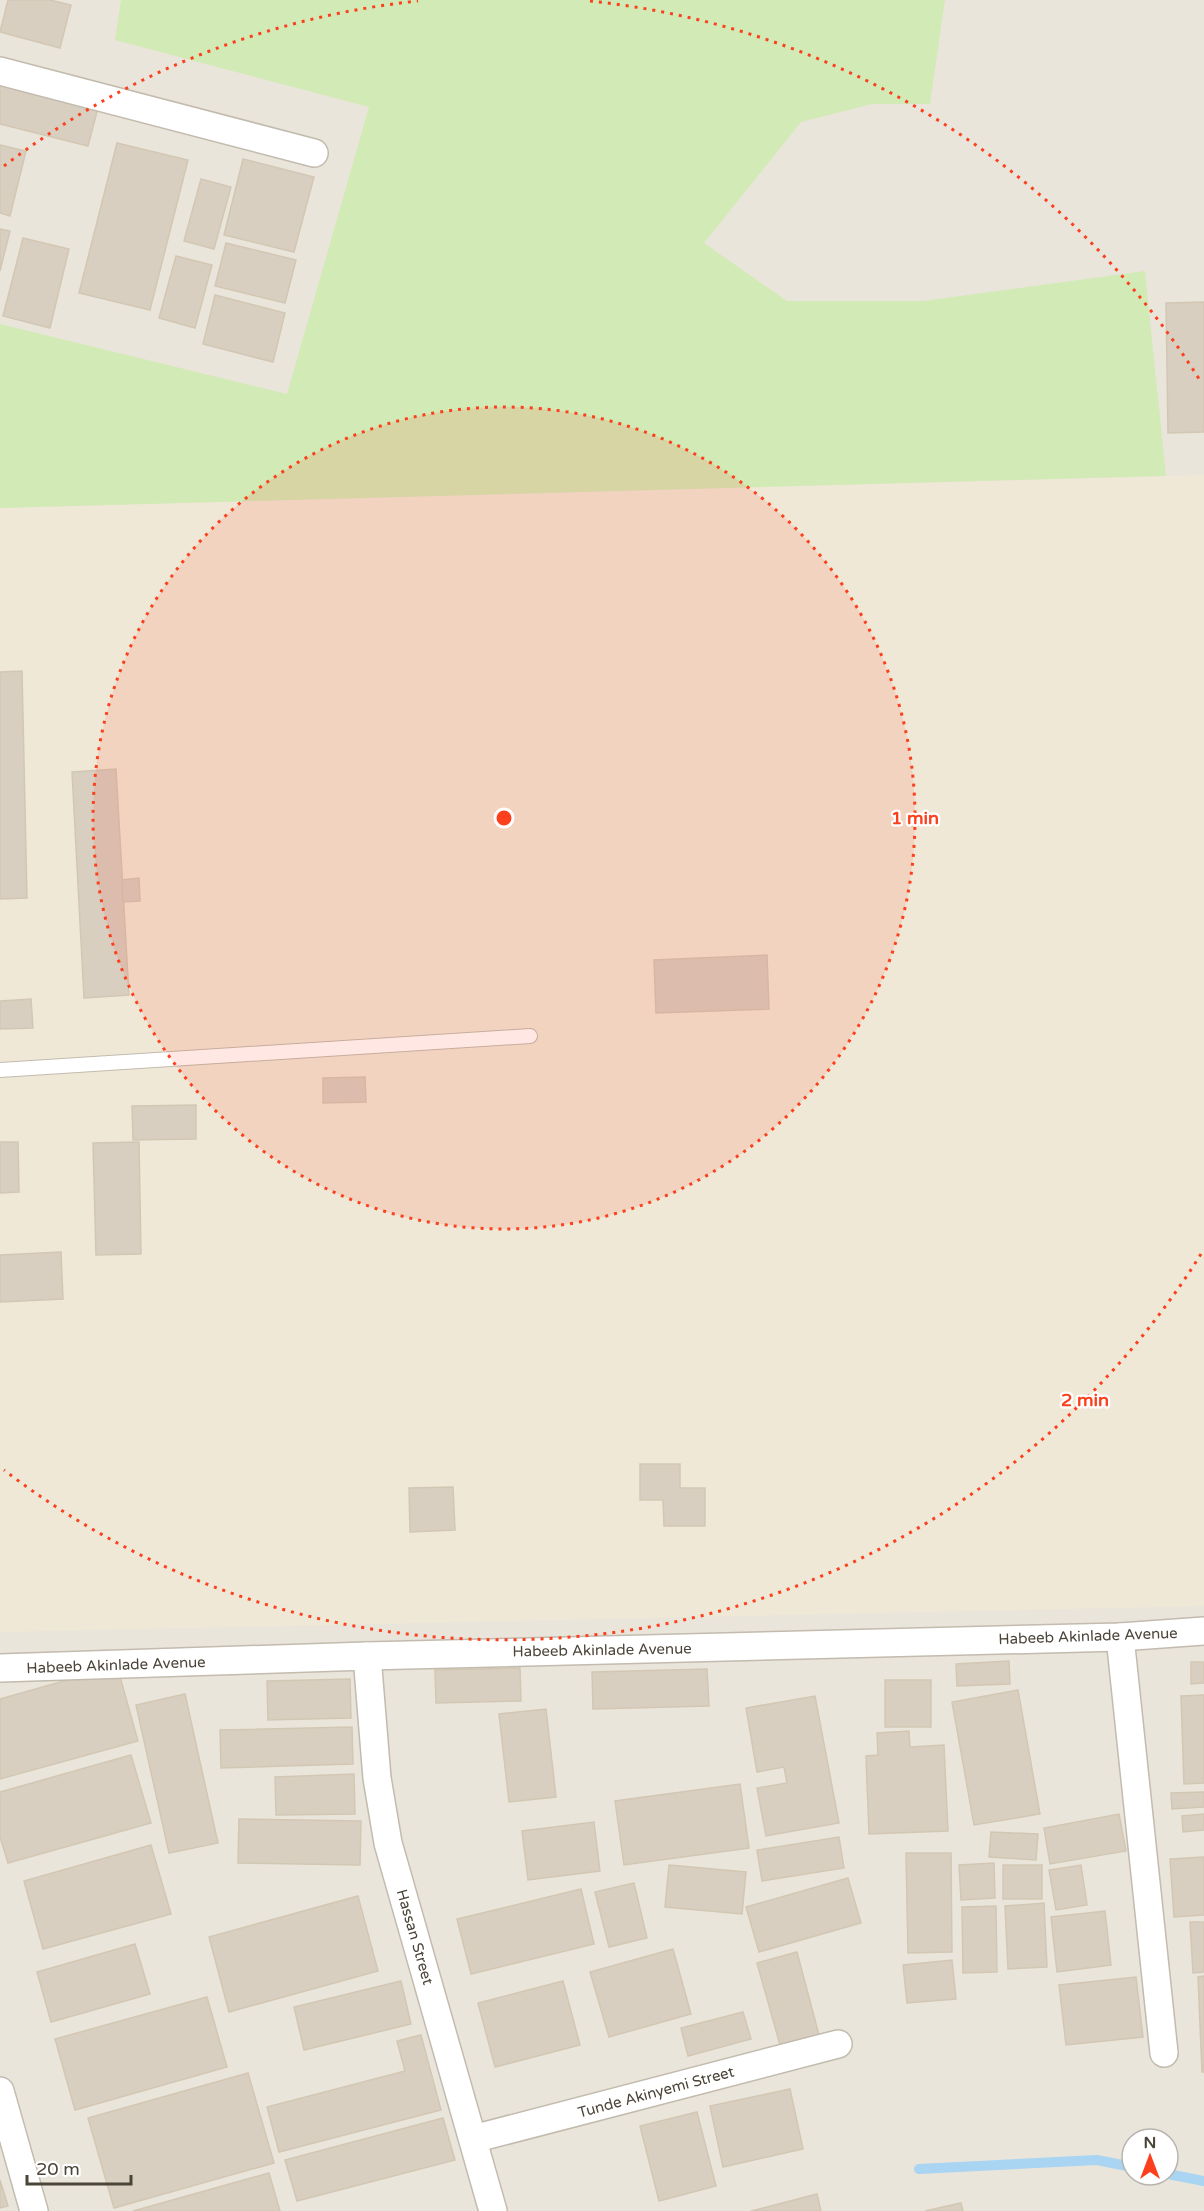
<svg xmlns="http://www.w3.org/2000/svg" width="1204" height="2211" viewBox="0 0 1204 2211" font-family="'Varela Round',sans-serif">
	<style>
		.residential { fill: #eae5da; fill-rule: evenodd }
		.education { fill: #efe8d6 }
		.green { fill: #d2eab5 }
		.lines { fill: none; stroke-linecap: round; stroke-linejoin: round }
		.stream { stroke: #a9d4f2; stroke-width: 10 }
		.building { fill: #d8cfc1; stroke: #d3c7b4; stroke-width: 1.5 }
		.service-casing { stroke: #c2bbae; stroke-width: 16 }
		.minor-casing { stroke: #c2bbae; stroke-width: 30 }
		.service { stroke: #fff; stroke-width: 14 }
		.minor { stroke: #fff; stroke-width: 27 }
		.ring { fill: none; stroke: #fc3f1d; stroke-width: 3; stroke-dasharray: 3 6 }
		.labels { text-anchor: middle; stroke-width: 4.5; stroke-linejoin: round; paint-order: stroke }
		.street-label { font-size: 15px; fill: #4b4439; stroke: #fff }
		.centre { fill: #fc3f1d; stroke: #fff; stroke-width: 3 }
		.ring-label { font-size: 18px; text-anchor: middle; font-weight: bold; fill: #fc3f1d; stroke: #fff; stroke-width: 4.5; stroke-linejoin: round; paint-order: stroke }
	</style>
	<rect width="100%" height="100%" fill="#f6f3ec"/>
	<!-- residential -->
	<path class="residential" d="M0 0H1204V2211H0ZM1132 2139H1168V2175H1132Z"/>
	<!-- education -->
	<path class="education" d="M1204 475V1606L0 1632V508Z"/>
	<!-- green -->
	<path class="green" d="M121 0H945L930 104H872L801 122 704 243 787 301H923L1145 271 1166 476 0 508V324L287 394 369 107 115 40Z"/>
	<g class="lines">
		<!-- stream -->
		<g class="stream">
			<path d="M919 2169 1097 2160 1132 2167"/>
			<path d="M1168 2174 1204 2181"/>
		</g>
	</g>
	<!-- building -->
	<g class="building">
		<path d="M8 0H50L71 5 60 48 0 32Z"/>
		<path d="M0 79 99 104 88 146 0 124Z"/>
		<path d="M117 143 188 160 150 310 79 293Z"/>
		<path d="M0 145 26 151 10 216 0 213Z"/>
		<path d="M243 159 314 177 294 252 224 235Z"/>
		<path d="M201 179 231 187 214 249 184 241Z"/>
		<path d="M0 229 10 231 0 271Z"/>
		<path d="M23 238 69 249 50 328 3 316Z"/>
		<path d="M226 243 296 260 285 303 215 286Z"/>
		<path d="M176 256 212 265 195 328 159 318Z"/>
		<path d="M215 295 285 313 273 362 203 344Z"/>
		<path d="M1204 302V432L1168 433 1166 303Z"/>
		<path d="M22 671 27 898 0 899V672Z"/>
		<path d="M116 769 129 995 84 998 72 772Z"/>
		<path d="M139 878 140 901 123 902 122 880Z"/>
		<path d="M767 955 769 1009 656 1013 654 960Z"/>
		<path d="M31 999 33 1028 0 1029V1001Z"/>
		<path d="M365 1077 366 1102 323 1103V1078Z"/>
		<path d="M196 1105V1139L133 1140 132 1106Z"/>
		<path d="M0 1142H18L19 1192 0 1193Z"/>
		<path d="M139 1142 141 1254 96 1255 93 1143Z"/>
		<path d="M61 1252 63 1299 0 1302V1255Z"/>
		<path d="M640 1464H680V1488H705V1526H664L663 1500H640Z"/>
		<path d="M453 1487 455 1530 410 1532 409 1488Z"/>
		<path d="M1009 1661 1010 1684 957 1686 956 1664Z"/>
		<path d="M1191 1662H1204V1683L1191 1684Z"/>
		<path d="M117 1666 138 1741 0 1779V1699Z"/>
		<path d="M520 1668 521 1701 436 1703 435 1670Z"/>
		<path d="M707 1669 709 1706 593 1709 592 1672Z"/>
		<path d="M350 1679 351 1718 268 1720 267 1681Z"/>
		<rect x="885" y="1680" width="46" height="47"/>
		<path d="M1018 1690 1040 1814 974 1825 952 1702Z"/>
		<path d="M185 1694 218 1843 169 1853 136 1705Z"/>
		<path d="M1204 1695V1783L1184 1784 1181 1696Z"/>
		<path d="M815 1696 839 1823 766 1836 757 1788 787 1783 784 1767 757 1772 746 1708Z"/>
		<path d="M546 1709 556 1797 509 1802 499 1714Z"/>
		<path d="M352 1727 353 1764 221 1768 220 1730Z"/>
		<path d="M909 1731 910 1747 944 1745 948 1831 869 1834 866 1756 878 1755 877 1733Z"/>
		<path d="M131 1755 151 1823 8 1863 0 1837V1792Z"/>
		<path d="M354 1774 355 1814 276 1815 275 1777Z"/>
		<path d="M740 1784 749 1848 624 1865 615 1801Z"/>
		<path d="M1204 1792V1807L1172 1809 1171 1793Z"/>
		<path d="M1119 1814 1126 1851 1050 1864 1044 1828Z"/>
		<path d="M1204 1814V1830L1183 1832 1182 1816Z"/>
		<path d="M239 1819 361 1821 360 1865 238 1863Z"/>
		<path d="M594 1822 600 1871 528 1880 522 1831Z"/>
		<path d="M991 1832 1038 1834 1036 1860 989 1857Z"/>
		<path d="M839 1837 844 1868 762 1881 757 1850Z"/>
		<path d="M151 1845 171 1914 43 1949 24 1881Z"/>
		<path d="M906 1853H951L952 1952 908 1953Z"/>
		<path d="M1204 1857V1915L1174 1917 1170 1859Z"/>
		<path d="M994 1863 995 1898 961 1900 959 1865Z"/>
		<path d="M669 1865 746 1872 742 1914 665 1907Z"/>
		<rect x="1003" y="1865" width="39" height="34"/>
		<path d="M1081 1865 1087 1905 1056 1910 1049 1870Z"/>
		<path d="M848 1878 861 1923 759 1952 746 1907Z"/>
		<path d="M634 1883 647 1938 609 1947 595 1892Z"/>
		<path d="M581 1889 594 1944 471 1974 457 1919Z"/>
		<path d="M358 1896 378 1971 229 2012 209 1937Z"/>
		<path d="M1044 1903 1047 1967 1008 1969 1005 1906Z"/>
		<path d="M996 1906 997 1972 963 1973 962 1907Z"/>
		<path d="M1105 1911 1111 1965 1057 1972 1051 1917Z"/>
		<path d="M1190 1922H1204V1972L1193 1973Z"/>
		<path d="M135 1944 150 1994 51 2022 37 1972Z"/>
		<path d="M673 1949 691 2014 609 2037 590 1972Z"/>
		<path d="M797 1952 819 2035 780 2045 757 1963Z"/>
		<path d="M952 1960 956 1999 907 2003 903 1965Z"/>
		<path d="M1204 1976V2072H1202L1198 1977Z"/>
		<path d="M1136 1977 1143 2037 1066 2045 1059 1985Z"/>
		<path d="M401 1981 411 2024 304 2050 294 2007Z"/>
		<path d="M563 1981 580 2045 495 2067 478 2003Z"/>
		<path d="M207 1997 227 2067 75 2110 55 2039Z"/>
		<path d="M743 2012 751 2039 688 2056 681 2028Z"/>
		<path d="M421 2035 441 2110 279 2152 267 2107 405 2071 397 2041Z"/>
		<path d="M248 2073 274 2163 114 2208 88 2118Z"/>
		<path d="M790 2089 803 2149 723 2167 710 2106Z"/>
		<path d="M697 2112 716 2186 659 2201 640 2126Z"/>
		<path d="M443 2118 455 2160 297 2201 285 2160Z"/>
		<path d="M269 2173 280 2211H133Z"/>
		<path d="M0 2180 8 2206 0 2208Z"/>
		<path d="M817 2194 821 2211H751Z"/>
		<path d="M961 2203 963 2211H925Z"/>
	</g>
	<g class="lines">
		<defs>
			<path id="service" d="M0 1070 530 1036"/>
			<g id="minor">
				<path d="M0 71 314 153"/>
				<path d="M1120 1637 1164 2053"/>
				<path d="M367 1656 377 1778 388 1843 493 2211"/>
				<path d="M0 1668 367 1656 1120 1637 1204 1631"/>
				<path d="M0 2091 34 2211"/>
				<path d="M473 2139 838 2044"/>
			</g>
		</defs>
		<!-- service casing -->
		<use href="#service" class="service-casing"/>
		<!-- minor casing -->
		<use href="#minor" class="minor-casing"/>
		<!-- service -->
		<use href="#service" class="service"/>
		<!-- minor -->
		<use href="#minor" class="minor"/>
	</g>
	<!-- distance rings -->
	<circle cx="504" cy="818" r="411" fill="#fc3f1d" fill-opacity=".12"/>
	<g class="ring">
		<circle cx="504" cy="818" r="411"/>
		<path d="M1201 1254A822 822 0 0 1 4 1470M4 166A822 822 0 0 1 418 1M590 1A822 822 0 0 1 1201 382"/>
	</g>
	<g class="labels">
		<!-- street labels -->
		<g class="street-label">
			<text transform="translate(1088 1636) rotate(-2)" y="5">Habeeb Akinlade Avenue</text>
			<text transform="translate(602 1650) rotate(-1)" y="5">Habeeb Akinlade Avenue</text>
			<text transform="translate(116 1665) rotate(-2)" y="5">Habeeb Akinlade Avenue</text>
			<text transform="translate(415 1937) rotate(74)" y="5">Hassan Street</text>
			<text transform="translate(656 2092) rotate(-15)" y="5">Tunde Akinyemi Street</text>
		</g>
	</g>
	<circle cx="504" cy="818" r="9" class="centre"/>
	<g class="ring-label">
		<text x="915" y="824">1 min</text>
		<text x="1085" y="1406">2 min</text>
	</g>
	<!-- north arrow -->
	<g transform="translate(1150 2157)"><circle r="28" fill="#ffffff" stroke="#b7b4b0" stroke-width="1.5"/>
	<path d="M0-4.5L10 22L0 15L-10 22Z" fill="#fc3f1d"/>
	<text y="-9" font-size="16" font-weight="bold" text-anchor="middle" fill="#4b4439">N</text>
	</g>
	<!-- scale -->
	<path d="M27 2175v9h104v-9" fill="none" stroke="#4b4439" stroke-width="3"/>
	<text x="36" y="2175" font-size="18" fill="#4b4439" stroke="#ffffff" stroke-width="4.5" paint-order="stroke">20 m</text>
</svg>
